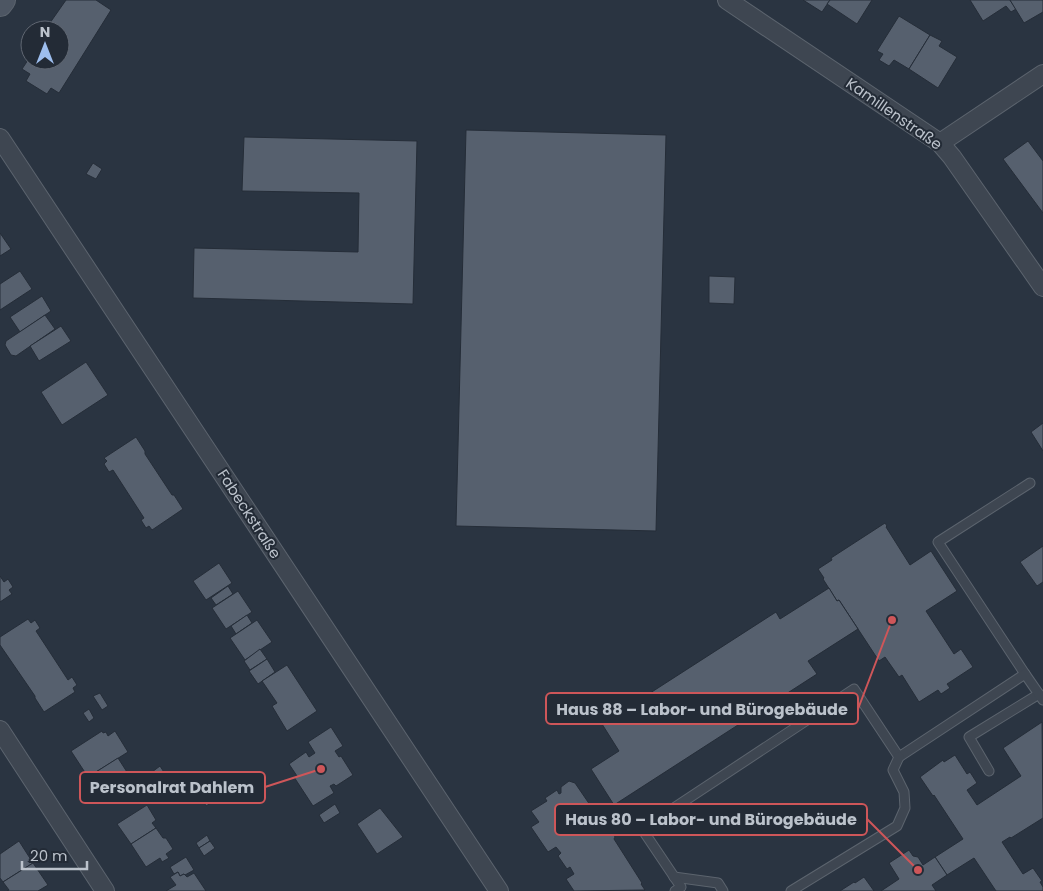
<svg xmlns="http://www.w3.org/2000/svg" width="1043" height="891" viewBox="0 0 1043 891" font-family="Poppins,sans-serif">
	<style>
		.building { fill: #56606e; stroke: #252d38 }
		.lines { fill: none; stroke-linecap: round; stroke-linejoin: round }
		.lane-casing { stroke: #5c646e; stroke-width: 11 }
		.street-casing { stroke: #5c646e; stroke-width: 20 }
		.secondary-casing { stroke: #5c646e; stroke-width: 26 }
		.lane { stroke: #3e4651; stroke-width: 9 }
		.street { stroke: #3e4651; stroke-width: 18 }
		.secondary { stroke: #4d5663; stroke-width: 24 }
		.labels { text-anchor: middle; stroke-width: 4; stroke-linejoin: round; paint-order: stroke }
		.street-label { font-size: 15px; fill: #bbc2cb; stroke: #232b36 }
		.leader { fill: none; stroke: #ce5659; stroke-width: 2 }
		.callout-dot { fill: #ce5659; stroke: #232b36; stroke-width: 2 }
		.callout { fill: #232b36; stroke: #ce5659; stroke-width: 2 }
		.callout-label { font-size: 16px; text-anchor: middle; font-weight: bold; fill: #bbc2cb }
	</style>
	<rect width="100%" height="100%" fill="#2a3441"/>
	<!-- building -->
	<g class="building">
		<path d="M66 0H96L111 10 59 93 51 88 47 94 26 81 30 74 22 69 30 57V60H60V30H45Z"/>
		<path d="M803 0H830L822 12Z"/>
		<path d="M830 0H872L857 24 827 4Z"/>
		<path d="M970 0H1010L1016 9 1011 12 1006 6 983 21Z"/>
		<path d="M1010 0H1043V12L1024 23Z"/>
		<path d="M899 16 930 35 909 69 894 60 889 66 879 60 883 54 877 51Z"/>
		<path d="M930 35 942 41 939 46 957 57 938 88 909 69Z"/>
		<path d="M466 130 666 135 656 531 456 526Z"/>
		<path d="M244 137 417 141 413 304 193 298 194 248 358 252 359 193 242 191Z"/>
		<path d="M1028 141 1043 161V213L1003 159Z"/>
		<path d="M93 163 102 169 96 179 86 174Z"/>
		<path d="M0 233 11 249 0 256Z"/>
		<path d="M20 271 32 289 0 310V284Z"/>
		<path d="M709 276 735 277 734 304 709 303Z"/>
		<path d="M42 296 51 311 20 332 10 317Z"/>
		<path d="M45 315 55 329 16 356 11 355 5 345 6 341Z"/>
		<path d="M61 326 71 341 39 361 30 346Z"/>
		<path d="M86 362 108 395 62 425 41 392Z"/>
		<path d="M1043 423V451L1031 432Z"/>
		<path d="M136 437 145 451V454L172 495H174L183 509 152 530 149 526 146 528 141 520 144 518 113 470 109 472 104 464 107 461 104 458Z"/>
		<path d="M885 523 887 526 886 527 910 565 931 551 957 591 926 611 954 654 961 649 973 667 947 684 950 688 941 694 938 690 919 702 902 675 899 677 885 657 879 661 839 600 837 601 823 579 824 578 818 569 832 560 831 558Z"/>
		<path d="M1043 546V582L1037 586 1020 562Z"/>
		<path d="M219 563 232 583 206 600 193 581Z"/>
		<path d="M0 576 4 582 8 579 13 587 9 590 12 594 0 602Z"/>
		<path d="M228 586 233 594 216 605 211 598Z"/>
		<path d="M829 588 837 601 839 600 858 629 808 661 817 674 614 805 591 769 619 751 602 724 776 612 780 619Z"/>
		<path d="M238 591 252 612 226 629 212 608Z"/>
		<path d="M247 615 252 623 236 634 231 626Z"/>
		<path d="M28 619 31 623 35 620 40 628 36 631 68 680 72 677 77 685 73 688 75 692 44 712 35 698V696L0 645V637Z"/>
		<path d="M257 620 272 642 245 660 230 638Z"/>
		<path d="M260 649 267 659 250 670 244 661Z"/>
		<path d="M267 659 275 672 258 684 249 671Z"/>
		<path d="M287 665 317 711 287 731 272 706 277 703 262 681Z"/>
		<path d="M100 693 108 706 102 710 93 696Z"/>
		<path d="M89 709 94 718 89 722 83 713Z"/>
		<path d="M1042 722 1043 818 1011 838 1010 837 1002 842 1023 874 1033 868 1042 881 1040 882 1043 887V891H996L974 858 947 875 935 857 963 839 934 795 933 796 920 777 943 760 944 762 955 755 967 774 970 772 977 783 967 790 977 805 1021 776 1003 748Z"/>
		<path d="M331 727 343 746 335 751 339 757 341 756 353 775 336 786 334 784 330 786 334 793 313 806 294 777 297 776 289 764 306 752 309 757 315 753 308 742Z"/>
		<path d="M102 731 103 733 106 732 108 736 115 731 128 752 88 777 71 751Z"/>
		<path d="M118 758 134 783 105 803 104 801 99 804 91 793 97 790 88 777Z"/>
		<path d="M160 766 167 777 159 782 152 772Z"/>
		<path d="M569 781 575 783 603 824 606 823 609 827H610L615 837 614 839 642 883 641 884 645 890 574 891 566 879 574 874 570 867 567 869 558 856 561 853 556 847 548 852 531 827 539 822 531 811 547 801 545 798 557 790 559 794 561 793V787Z"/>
		<path d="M210 796 214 801 206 806 203 800Z"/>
		<path d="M335 804 340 813 324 823 319 815Z"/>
		<path d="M147 805 156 820 152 823 156 828 131 844 117 824Z"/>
		<path d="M380 808 403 837 377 854 357 824Z"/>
		<path d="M156 828 163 838H166L173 849 166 854 169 858 162 862 160 858 146 867 131 844Z"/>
		<path d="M207 835 210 841 199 848 196 843Z"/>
		<path d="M19 841 33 863 3 882 0 878V854Z"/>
		<path d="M210 841 215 848 204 856 199 848Z"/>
		<path d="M909 850 913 856 918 857 923 865 935 857 947 875 932 885 936 891H881L899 879 889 863Z"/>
		<path d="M186 857 194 870 185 875 184 874 180 876 178 872 174 874 170 867Z"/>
		<path d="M33 863 48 885 38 891H7L9 890 3 882Z"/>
		<path d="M178 872 180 876 184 874 187 877 194 873 206 891H166L176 885 170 877Z"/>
		<path d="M864 877 874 891H840L854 882 855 883Z"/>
	</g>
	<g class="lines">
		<defs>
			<g id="lane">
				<path d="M1025 674 938 542 1030 483"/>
				<path d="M989 771 969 737 1039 694"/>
				<path d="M674 877 718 883 723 891"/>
				<path d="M675 891 681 887 642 829 854 689 899 757 1025 674 1043 700"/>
				<path d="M791 891 897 826 905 808 904 792 893 770 899 757"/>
			</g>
			<g id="street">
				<path d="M727 0 940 143 952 157 1043 287"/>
				<path d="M0 138 499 891"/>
				<path d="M940 143 1043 74"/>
				<path d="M0 730 105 891"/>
			</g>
			<path id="secondary" d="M0 4 3 0"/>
		</defs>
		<!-- lane casing -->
		<use href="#lane" class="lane-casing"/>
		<!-- street casing -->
		<use href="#street" class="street-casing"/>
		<!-- secondary casing -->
		<use href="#secondary" class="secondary-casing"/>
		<!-- lane -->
		<use href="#lane" class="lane"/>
		<!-- street -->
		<use href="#street" class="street"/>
		<!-- secondary -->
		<use href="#secondary" class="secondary"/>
	</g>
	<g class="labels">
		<!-- street labels -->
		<g class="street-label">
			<text transform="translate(894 114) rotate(35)" y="5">Kamillenstraße</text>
			<text transform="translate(249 514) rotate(57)" y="5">Fabeckstraße</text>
		</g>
	</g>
	<!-- callouts -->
	<path class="leader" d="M892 620L858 709M321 769L265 787M918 870L867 819"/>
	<g class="callout-dot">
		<circle cx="892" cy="620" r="5"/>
		<circle cx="321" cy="769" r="5"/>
		<circle cx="918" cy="870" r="5"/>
	</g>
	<g class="callout">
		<rect x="546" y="693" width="312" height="31" rx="5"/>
		<rect x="80" y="772" width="185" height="31" rx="5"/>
		<rect x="555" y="804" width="312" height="31" rx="5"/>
	</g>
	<g class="callout-label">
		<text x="702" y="715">Haus 88 – Labor- und Bürogebäude</text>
		<text x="172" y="793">Personalrat Dahlem</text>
		<text x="711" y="825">Haus 80 – Labor- und Bürogebäude</text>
	</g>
	<!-- north arrow -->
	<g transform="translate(45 45)"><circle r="24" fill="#232b36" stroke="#606772"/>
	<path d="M0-4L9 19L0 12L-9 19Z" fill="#9dbeee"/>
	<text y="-8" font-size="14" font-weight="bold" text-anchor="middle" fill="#bbc2cb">N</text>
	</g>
	<!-- scale -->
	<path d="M22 861v8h65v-8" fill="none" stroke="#bbc2cb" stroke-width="2.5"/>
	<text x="30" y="861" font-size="15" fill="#bbc2cb" stroke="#232b36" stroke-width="4" paint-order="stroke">20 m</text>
</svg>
